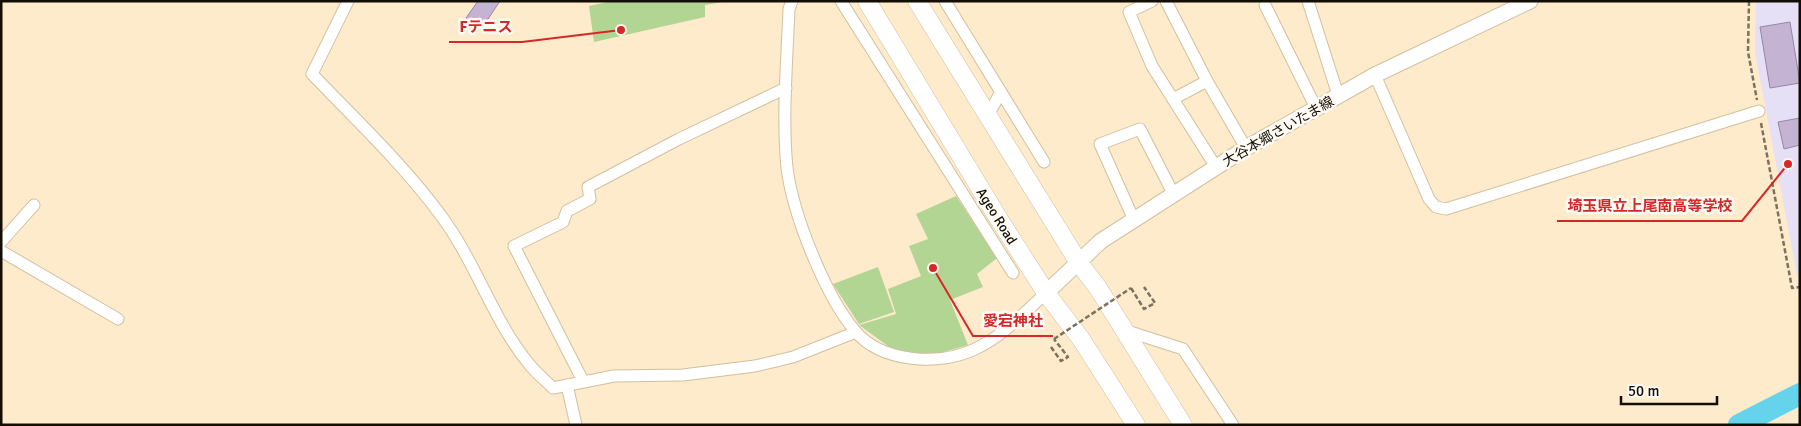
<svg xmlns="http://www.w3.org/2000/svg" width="1801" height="426" viewBox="0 0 1801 426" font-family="Signika,'Noto Sans JP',sans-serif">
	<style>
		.education { fill: #e5e0f6 }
		.green { fill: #b3d594 }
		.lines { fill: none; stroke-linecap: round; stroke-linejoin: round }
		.river { stroke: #65d3eb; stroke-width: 22 }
		.building { fill: #c4b3d2; stroke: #9686a3 }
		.minor-casing { stroke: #d1c0a0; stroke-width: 13 }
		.secondary-casing { stroke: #d1c0a0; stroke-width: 17 }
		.trunk-casing { stroke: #d1c0a0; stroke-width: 19 }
		.path { stroke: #7d725e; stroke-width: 2.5; stroke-dasharray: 5 2.5; stroke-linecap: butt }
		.minor { stroke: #fff; stroke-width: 11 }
		.secondary { stroke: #fff; stroke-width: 15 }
		.trunk { stroke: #fff; stroke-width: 18 }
		.path-bridge { stroke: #7d725e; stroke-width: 2.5; stroke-dasharray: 5 2.5; stroke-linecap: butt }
		.labels { text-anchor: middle; stroke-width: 5; stroke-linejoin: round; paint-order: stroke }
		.street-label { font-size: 14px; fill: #130d04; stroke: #fefaf4 }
		.leader { fill: none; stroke: #d62828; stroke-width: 2 }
		.callout-dot { fill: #d62828; stroke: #fefaf4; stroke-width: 2 }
		.callout-label { font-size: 15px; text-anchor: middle; font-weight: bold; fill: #d62828; stroke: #fefaf4; stroke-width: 5; stroke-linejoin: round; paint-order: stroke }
	</style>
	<rect width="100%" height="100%" fill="#fdebcb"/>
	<!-- education -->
	<path class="education" d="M1756 1H1800V277L1797 275 1755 52Z"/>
	<!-- green -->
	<g class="green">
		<path d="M613 1H729L705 5V17L594 42 589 6Z"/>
		<path d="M956 196 997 258 977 274 983 287 950 300 968 345 930 356 892 349 859 325 896 314 888 289 921 276 909 246 928 239 916 214Z"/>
		<path d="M878 267 894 312 859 324 833 284Z"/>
	</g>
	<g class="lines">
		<!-- river -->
		<path class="river" d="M1739 425 1800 394"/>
	</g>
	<!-- building -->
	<g class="building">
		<path d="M478 1H500L482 28 466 18Z"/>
		<path d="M1790 22 1800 83 1770 88 1760 27Z"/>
		<path d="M1800 118V145L1784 149 1778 122Z"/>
	</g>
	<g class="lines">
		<defs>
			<g id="minor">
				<path d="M348 1 312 74C356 120 404 165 442 217 476 263 493 320 529 364 536 373 545 380 553 388L614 376 683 375 755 366 793 357 856 332"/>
				<path d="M792 1 789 9C787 60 782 118 787 168 793 215 825 295 855 331 882 363 940 366 975 349 1003 336 1024 313 1046 293"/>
				<path d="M841 1 1013 273"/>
				<path d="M945 1 1044 162"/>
				<path d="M1152 1 1129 12 1152 66 1216 167"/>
				<path d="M1166 1 1207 81 1246 148"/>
				<path d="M1308 1 1338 95"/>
				<path d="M1265 5 1316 108"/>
				<path d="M1375 75 1429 199 1436 207 1446 209 1759 111"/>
				<path d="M1173 99 1207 81"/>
				<path d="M987 117 1001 92"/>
				<path d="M1134 220 1100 144 1140 129 1174 195"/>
				<path d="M1 242 34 205"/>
				<path d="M1 251 118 319"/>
				<path d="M1124 330 1183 349 1233 425"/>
				<path d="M583 381 514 246 563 222 567 211 590 199 588 187 679 139 786 88"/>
				<path d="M567 385 576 425"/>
			</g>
			<path id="secondary" d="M1046 293 1101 241 1246 148 1375 75 1530 1"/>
			<g id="trunk">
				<path d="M867 1 997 216 1046 293 1081 339 1136 425"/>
				<path d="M917 1 1079 263 1098 288 1183 425"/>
			</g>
		</defs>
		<!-- minor casing -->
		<use href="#minor" class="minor-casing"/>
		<!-- secondary casing -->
		<use href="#secondary" class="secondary-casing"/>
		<!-- trunk casing -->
		<use href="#trunk" class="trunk-casing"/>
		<!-- path -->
		<g class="path">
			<path d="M1749 1 1748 52 1757 100"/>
			<path d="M1761 123 1792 288 1800 287"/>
			<path d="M1131 288 1144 309 1155 303 1144 287"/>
			<path d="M1051 347 1061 361 1068 357 1054 339"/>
		</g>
		<!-- minor -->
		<use href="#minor" class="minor"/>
		<!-- secondary -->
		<use href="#secondary" class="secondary"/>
		<!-- trunk -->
		<use href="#trunk" class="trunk"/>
		<!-- path-bridge -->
		<path class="path-bridge" d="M1054 339 1131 288"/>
	</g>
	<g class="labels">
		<!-- street labels -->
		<g class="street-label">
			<text transform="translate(1278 131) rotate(-30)" y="5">大谷本郷さいたま線</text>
			<text transform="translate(997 216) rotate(58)" y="5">Ageo Road</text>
		</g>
	</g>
	<!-- callouts -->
	<path class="leader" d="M621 30L522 42H449M1788 164L1742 221H1557M933 268L973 336H1053"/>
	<g class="callout-dot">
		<circle cx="621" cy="30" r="5"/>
		<circle cx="1788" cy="164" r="5"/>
		<circle cx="933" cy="268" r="5"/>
	</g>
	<g class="callout-label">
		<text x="486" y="32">Fテニス</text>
		<text x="1650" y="211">埼玉県立上尾南高等学校</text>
		<text x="1013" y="326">愛宕神社</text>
	</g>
	<!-- border -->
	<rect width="1801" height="426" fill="none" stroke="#130d04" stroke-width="5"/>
	<!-- scale -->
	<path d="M1621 396v8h96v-8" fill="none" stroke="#130d04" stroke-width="2.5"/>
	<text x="1628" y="396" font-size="15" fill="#130d04" stroke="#fefaf4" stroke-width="4" paint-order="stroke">50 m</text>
</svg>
